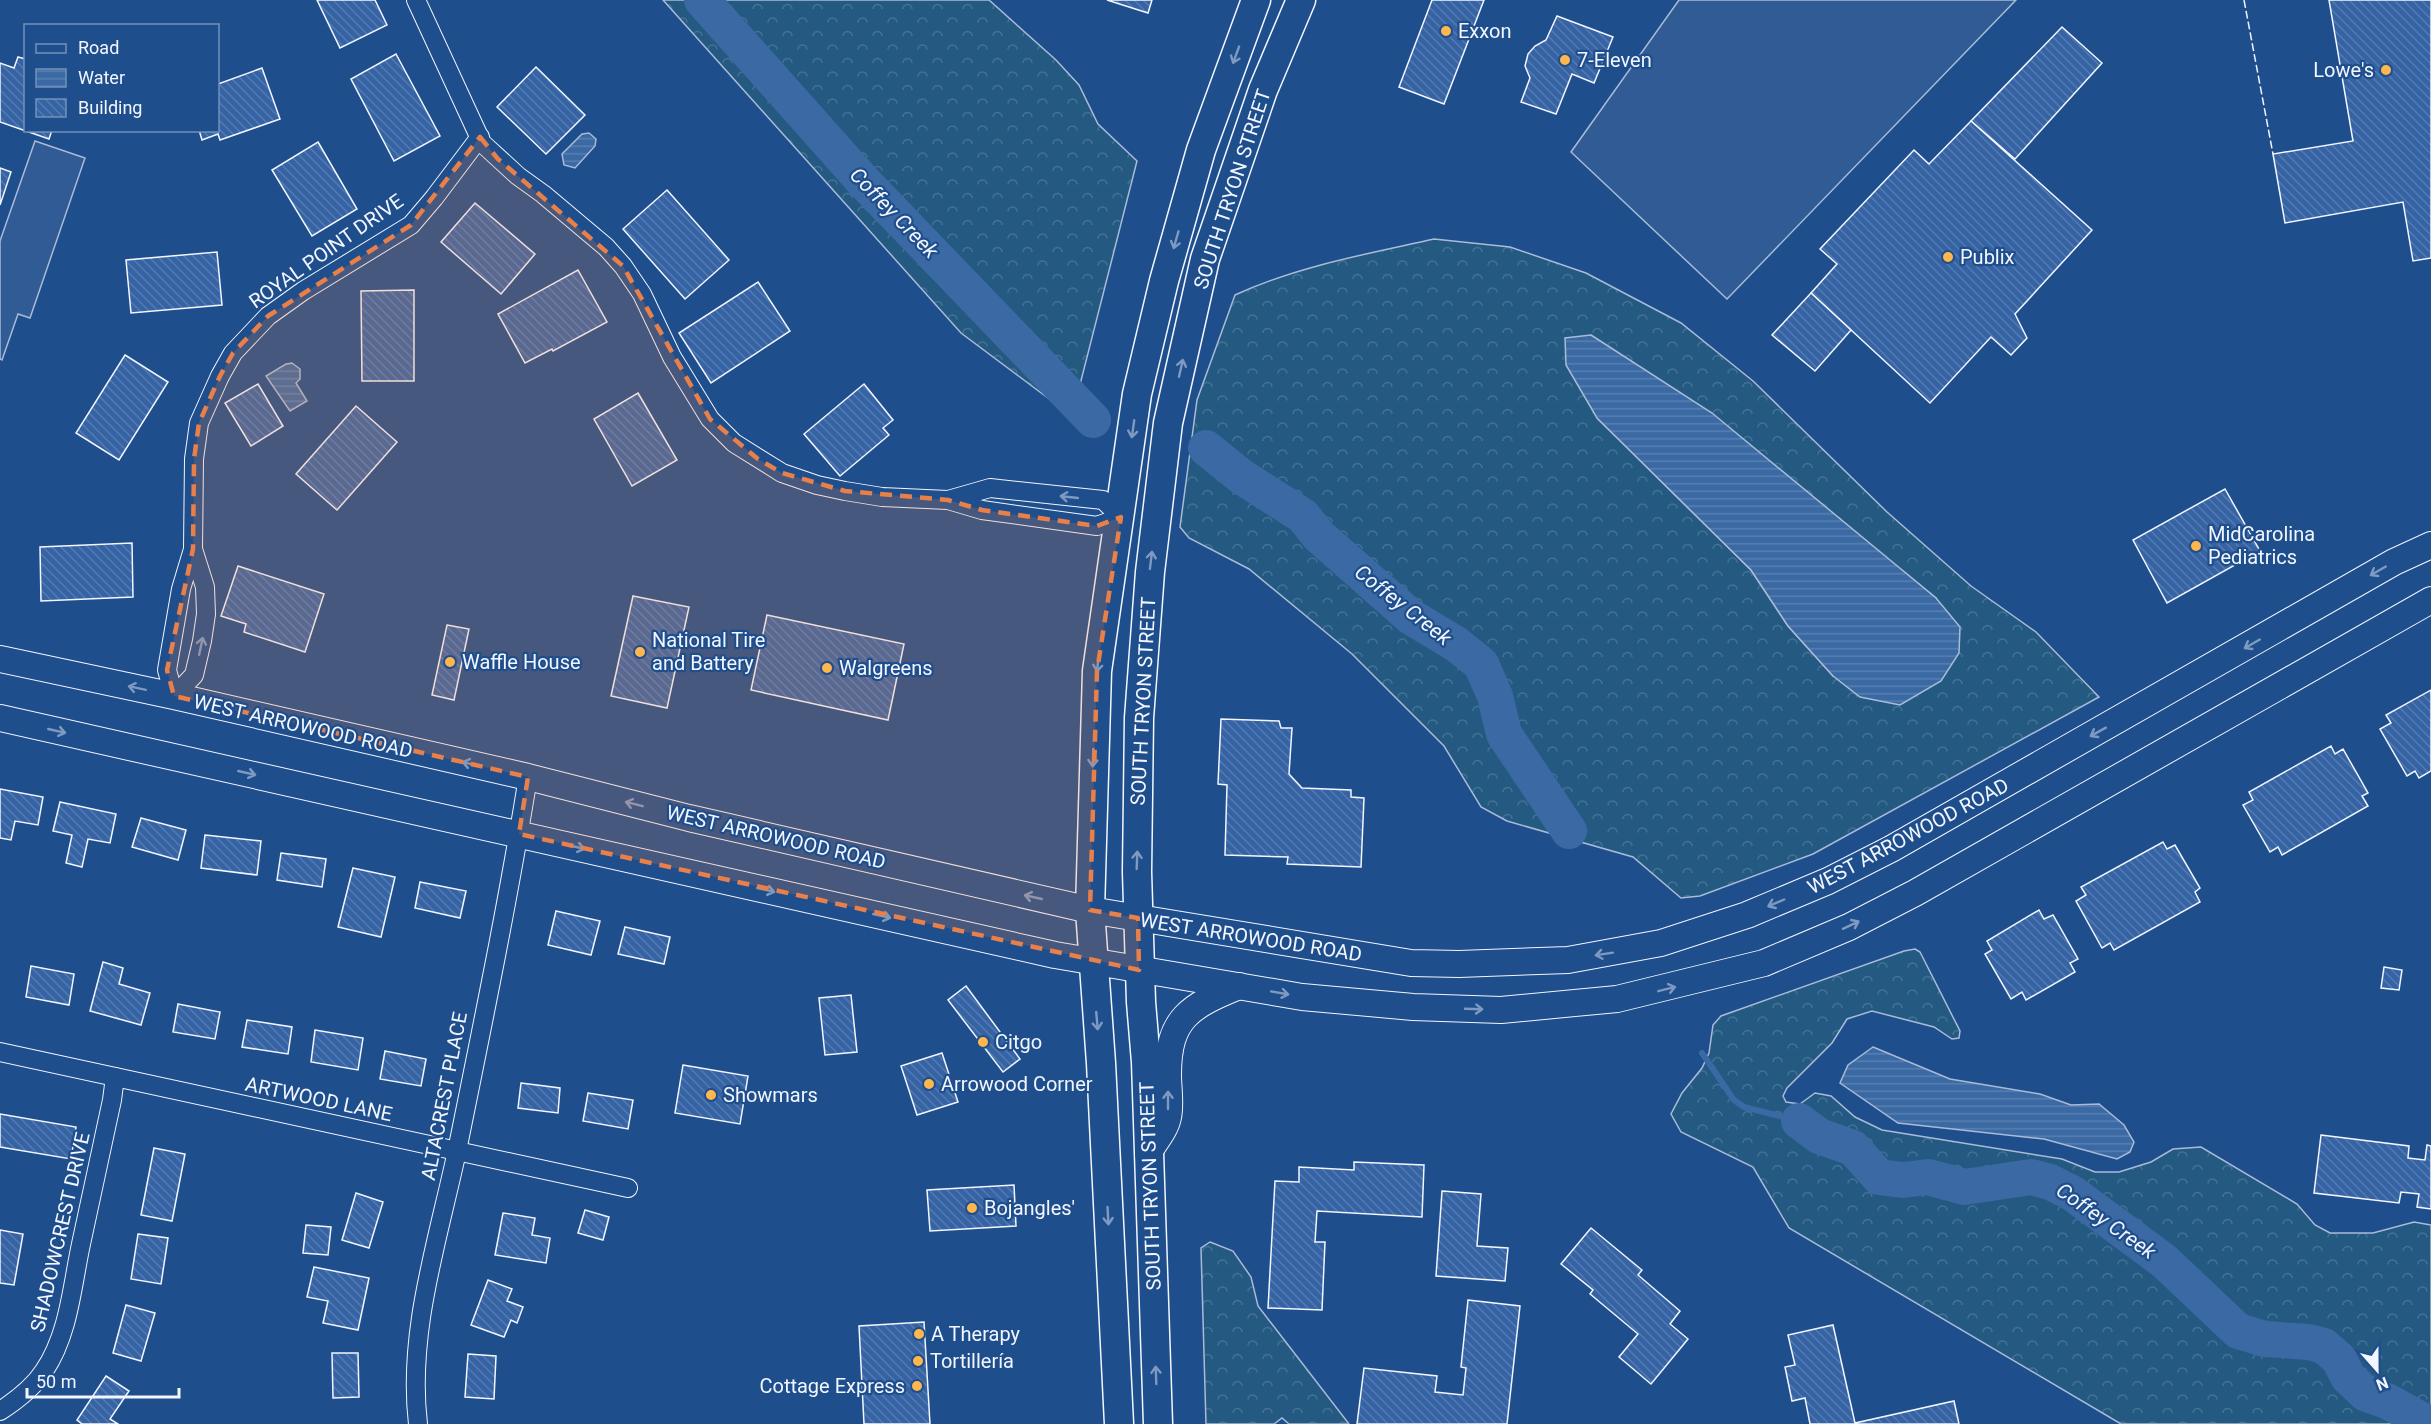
<svg xmlns="http://www.w3.org/2000/svg" width="2431" height="1424" viewBox="0 0 2431 1424" font-family="Roboto,sans-serif">
	<style>
		.forest { fill: url(#forest-crowns); stroke: #a8bbd7; stroke-width: 1.5; fill-rule: evenodd }
		.parking { fill: #305b95; stroke: #a8bbd7; stroke-width: 1.5 }
		.water { fill: url(#water-rules); stroke: #a8bbd7; stroke-width: 1.5 }
		.lines { fill: none; stroke-linecap: round; stroke-linejoin: round }
		.stream { stroke: #3b69a3; stroke-width: 6 }
		.river { stroke: #3b69a3; stroke-width: 36 }
		.building { fill: url(#building-back-hatch); stroke: #f2f6ff; stroke-width: 1.5 }
		.street-casing { stroke: #f2f6ff; stroke-width: 20 }
		.secondary-casing { stroke: #f2f6ff; stroke-width: 28 }
		.primary-casing { stroke: #f2f6ff; stroke-width: 31 }
		.street { stroke: #1f4e8c; stroke-width: 18 }
		.secondary { stroke: #1f4e8c; stroke-width: 26 }
		.primary { stroke: #1f4e8c; stroke-width: 28 }
		.fence { stroke: #f2f6ff; stroke-width: 1.5; stroke-dasharray: 8 3; stroke-linecap: butt }
		.oneway { stroke: #7e9ac0 }
		.marked { fill: #ea8049; fill-opacity: 0.2; stroke: #ea8049; stroke-width: 4.5; stroke-dasharray: 12 8; stroke-linejoin: round }
		.poi-dot { fill: #ffb74d; stroke: #1f4e8c; stroke-width: 2 }
		.labels { text-anchor: middle; stroke-width: 4.5; stroke-linejoin: round; paint-order: stroke }
		.poi-label { font-size: 20px; fill: #f2f6ff; stroke: #1f4e8c; text-anchor: start }
		.street-label { font-size: 20px; fill: #f2f6ff; stroke: #1f4e8c }
		.water-label { font-size: 21px; font-style: italic; fill: #f2f6ff; stroke: #1f4e8c }
	</style>
	<defs>
		<pattern id="forest-crowns" width="20" height="18" patternUnits="userSpaceOnUse" patternTransform="scale(1.5)"><rect width="20" height="18" fill="#245a82"/><path d="M2 6a3 3 0 1 1 6 0M12 15a3 3 0 1 1 6 0" fill="none" stroke="#447295"/></pattern>
		<pattern id="water-rules" width="6" height="5" patternUnits="userSpaceOnUse" patternTransform="scale(1.5)"><rect width="6" height="5" fill="#3b69a3"/><path d="M0 2.5h6" fill="none" stroke="#587fb1"/></pattern>
		<pattern id="building-back-hatch" width="6" height="6" patternUnits="userSpaceOnUse" patternTransform="scale(1.5)"><rect width="6" height="6" fill="#3563a3"/><path d="M-1 5l2 2M0 0l6 6M5-1l2 2" fill="none" stroke="#537ab1"/></pattern>
	</defs>
	<rect width="100%" height="100%" fill="#1f4e8c"/>
	<!-- forest -->
	<g class="forest">
		<path d="M663 0H989L1056 60 1079 85 1098 124 1137 161 1072 416 961 333Z"/>
		<path d="M1434 239 1510 247 1586 273 1681 323 1753 381 1887 512 1971 586 2036 632 2099 697 1813 854 1700 896 1681 898 1633 857 1507 821 1481 807 1444 746 1352 654 1249 569 1189 538 1180 527 1197 400 1235 295C1298 266 1367 254 1434 239ZM1597 418 1904 572 1936 598 1833 676 1788 626 1751 570Z"/>
		<path d="M1915 949 1920 952 1960 1031 1959 1038 1952 1039 1934 1027 1872 1011 1847 1019 1832 1043 1787 1088 1783 1096 1786 1102 1800 1104 1815 1093 1831 1096 1855 1117 1882 1130 2062 1159 2095 1172H2119L2151 1162 2173 1149 2201 1147 2297 1204 2315 1225 2330 1233H2373L2414 1222 2431 1225V1424H2121L1789 1228 1753 1167 1681 1132 1671 1114 1682 1093 1702 1068 1709 1053 1713 1025 1721 1016 1904 951Z"/>
		<path d="M1210 1242 1233 1251 1251 1277 1258 1306 1349 1424H1289L1282 1418 1274 1424H1206L1201 1248Z"/>
	</g>
	<!-- parking -->
	<g class="parking">
		<path d="M1679 0H2016L1727 299 1571 152Z"/>
		<path d="M35 141 85 158 30 318 18 314 2 360 0 359V241Z"/>
	</g>
	<!-- water -->
	<g class="water">
		<path d="M589 133 596 139 595 146 575 168 564 165 562 154 582 134Z"/>
		<path d="M1591 335 1712 413 1936 598 1960 627 1959 653 1941 681 1900 705 1860 697 1833 676 1788 626 1751 570 1597 418 1566 365 1565 338Z"/>
		<path d="M292 363 300 369V379L296 383 307 401 290 411 266 376 286 364Z"/>
		<path d="M1873 1047 1950 1079 2040 1094 2071 1105 2099 1104 2124 1125 2134 1142 2130 1152 2117 1159 2044 1139 1898 1123 1840 1083 1848 1065Z"/>
	</g>
	<g class="lines">
		<!-- stream -->
		<path class="stream" d="M1702 1053 1734 1100 1744 1107 1799 1121"/>
		<!-- river -->
		<g class="river">
			<path d="M702 0 864 182 1093 420"/>
			<path d="M1206 448 1242 477 1303 516 1319 536 1411 617 1456 644 1481 664 1495 696 1504 734 1569 831"/>
			<path d="M1799 1121 1819 1136 1853 1148 1879 1177 1903 1180 1928 1177 1965 1187 2031 1177 2050 1182 2072 1193 2164 1261 2238 1331 2265 1339 2309 1342 2324 1346 2339 1359 2348 1377 2366 1394 2387 1401 2425 1422H2431"/>
		</g>
	</g>
	<!-- building -->
	<g class="building">
		<path d="M317 0H375L387 25 340 48Z"/>
		<path d="M1107 0H1152L1148 13Z"/>
		<path d="M1432 0H1484L1444 104 1399 87Z"/>
		<path d="M2329 0H2431V258L2413 261 2403 202 2285 223 2273 154 2353 141Z"/>
		<path d="M1557 16 1613 37 1594 83 1572 74 1556 114 1521 102 1530 78 1525 66 1528 54 1535 46 1546 40Z"/>
		<path d="M2062 27 2102 63 2015 159 1971 121Z"/>
		<path d="M396 54 440 136 394 161 351 79Z"/>
		<path d="M18 57 26 59V130H52L49 139 0 122V63L14 68Z"/>
		<path d="M536 67 585 115 546 154 497 107Z"/>
		<path d="M262 68 280 119 220 140 218 134 202 140 199 130H218V84Z"/>
		<path d="M1971 121 2092 230 2015 314 2027 338 2011 355 1991 337 1930 403 1811 293 1837 264 1820 249 1914 150 1929 164Z"/>
		<path d="M318 142 357 209 312 236 272 170Z"/>
		<path d="M0 168 11 172 0 205Z"/>
		<path d="M667 190 729 260 685 299 623 229Z"/>
		<path d="M475 203 535 254 501 294 441 242Z"/>
		<path d="M217 252 222 305 131 313 126 260Z"/>
		<path d="M578 270 607 322 553 351 552 349 525 363 498 314Z"/>
		<path d="M758 282 790 331 711 383 679 333Z"/>
		<path d="M414 290V381H362L361 291Z"/>
		<path d="M1811 293 1851 330 1815 371 1772 335Z"/>
		<path d="M125 355 168 382 119 460 76 433Z"/>
		<path d="M258 384 283 426 251 446 225 403Z"/>
		<path d="M864 384 893 420 883 428 889 435 840 476 804 434Z"/>
		<path d="M638 393 677 460 632 486 594 419Z"/>
		<path d="M356 406 397 442 337 510 296 474Z"/>
		<path d="M2225 489 2260 551 2167 603 2133 540Z"/>
		<path d="M132 543 133 597 41 601 40 547Z"/>
		<path d="M238 566 324 594 305 652 244 632 246 624 221 616Z"/>
		<path d="M633 596 689 607 667 708 611 696Z"/>
		<path d="M767 615 904 644 888 720 751 690Z"/>
		<path d="M447 625 469 629 454 700 432 695Z"/>
		<path d="M2431 690V771L2419 778 2415 771 2407 776 2380 729 2391 723 2386 715Z"/>
		<path d="M1221 719 1279 721 1281 728H1292L1289 774 1302 788 1351 790V797L1364 798 1361 867 1287 864 1288 857 1225 855 1227 785 1218 784Z"/>
		<path d="M2331 746 2335 754 2343 749 2368 793 2362 796 2368 806 2282 855 2278 847 2270 852 2243 805 2253 800 2249 792Z"/>
		<path d="M0 789 43 797 38 825 15 821 11 840 0 838Z"/>
		<path d="M60 802 116 814 110 843 88 839 82 867 66 863 72 835 53 831Z"/>
		<path d="M141 818 186 830 178 860 132 847Z"/>
		<path d="M205 835 261 841 257 875 201 868Z"/>
		<path d="M2163 842 2167 849 2175 845 2200 888 2195 892 2200 902 2114 950 2110 943 2102 948 2076 901 2086 895 2081 887Z"/>
		<path d="M281 853 326 859 322 887 277 880Z"/>
		<path d="M353 868 395 877 381 937 338 927Z"/>
		<path d="M420 882 466 891 460 918 415 908Z"/>
		<path d="M2039 910 2044 919 2053 915 2078 959 2070 963 2075 972 2026 1000 2022 992 2011 999 1985 954 1992 950 1987 941Z"/>
		<path d="M556 911 600 921 591 955 548 945Z"/>
		<path d="M625 927 670 937 664 964 618 954Z"/>
		<path d="M103 962 123 968 119 984 150 993 141 1025 90 1011Z"/>
		<path d="M31 966 74 974 69 1005 26 997Z"/>
		<path d="M2384 967 2402 970 2399 990 2381 988Z"/>
		<path d="M966 986 1020 1059 1003 1072 948 1000Z"/>
		<path d="M851 995 857 1052 825 1055 819 998Z"/>
		<path d="M178 1004 220 1012 215 1039 173 1032Z"/>
		<path d="M247 1020 292 1027 288 1054 242 1047Z"/>
		<path d="M315 1030 363 1038 358 1070 311 1062Z"/>
		<path d="M385 1051 426 1059 421 1086 380 1079Z"/>
		<path d="M942 1053 958 1102 917 1115 901 1066Z"/>
		<path d="M683 1065 748 1076 740 1124 675 1113Z"/>
		<path d="M521 1083 560 1088 558 1113 518 1108Z"/>
		<path d="M588 1093 633 1100 628 1129 583 1121Z"/>
		<path d="M0 1114 76 1127 71 1159 0 1147Z"/>
		<path d="M2321 1135 2409 1146 2408 1158 2425 1160 2427 1145 2431 1146V1209L2417 1207 2419 1194 2401 1192 2399 1203 2314 1193Z"/>
		<path d="M154 1148 185 1154 172 1221 141 1215Z"/>
		<path d="M1354 1162 1424 1165 1422 1217 1317 1211 1315 1242H1325L1322 1310 1268 1308 1275 1181 1299 1182V1167L1354 1170Z"/>
		<path d="M1014 1185 1016 1226 930 1231 927 1190Z"/>
		<path d="M1442 1191 1481 1194 1477 1246 1508 1248 1505 1281 1436 1276Z"/>
		<path d="M356 1193 383 1202 369 1248 342 1240Z"/>
		<path d="M585 1210 609 1217 603 1240 578 1233Z"/>
		<path d="M503 1213 535 1218 532 1235 550 1238 546 1263 495 1255Z"/>
		<path d="M306 1225 331 1227 328 1255 303 1253Z"/>
		<path d="M1591 1228 1642 1270 1638 1275 1680 1311 1670 1324 1688 1339 1651 1384 1619 1357 1638 1334 1590 1294 1593 1290 1561 1264Z"/>
		<path d="M0 1230 23 1234 14 1285 0 1283Z"/>
		<path d="M138 1234 168 1238 161 1284 131 1279Z"/>
		<path d="M314 1267 369 1278 358 1330 323 1323 328 1301 307 1297Z"/>
		<path d="M488 1280 512 1289 507 1301 523 1307 517 1323 511 1320 504 1337 471 1325Z"/>
		<path d="M1468 1300 1520 1306 1507 1424H1357L1364 1368 1437 1376 1435 1392 1463 1395 1466 1368 1461 1367Z"/>
		<path d="M126 1305 155 1313 141 1361 113 1353Z"/>
		<path d="M924 1322 930 1424H864L859 1326Z"/>
		<path d="M1833 1325 1855 1423 1954 1401 1959 1424H1810L1805 1398 1792 1401 1785 1367 1795 1365 1788 1335Z"/>
		<path d="M332 1353H358L359 1397 333 1398Z"/>
		<path d="M468 1354 496 1356 494 1399 465 1397Z"/>
		<path d="M106 1376 129 1391 110 1419 118 1424H82L77 1420Z"/>
	</g>
	<g class="lines">
		<defs>
			<g id="street">
				<path d="M416 0 482 143 518 176 543 194 606 247 623 266 642 294 672 357 710 419 734 443 782 473 817 485 845 491 882 497 948 500 982 510 1097 526 1121 517 1103 500 990 488 948 500"/>
				<path d="M174 696 194 675 202 641 206 614 205 587 193 549 194 459 199 423 220 376 233 353 268 316 303 291 411 225 434 198 480 137"/>
				<path d="M174 696 167 670 181 589 193 549"/>
				<path d="M0 1052 628 1188"/>
				<path d="M0 1411C17 1400 33 1388 44 1371 69 1334 72 1286 81 1244 91 1196 102 1148 112 1100L115 1077"/>
				<path d="M418 1424C407 1333 438 1240 457 1151 482 1027 508 902 528 777"/>
			</g>
			<g id="secondary">
				<path d="M0 659 174 696 528 777 689 818 1090 910 1411 963 1459 964 1568 960 1661 943 1747 915 1828 881 1891 849 2394 562 2431 545"/>
				<path d="M0 718 1055 955 1302 997 1413 1007 1501 1010 1617 999 1764 963 1849 927 1915 893 2431 600"/>
				<path d="M1148 1153C1154 1143 1166 1129 1168 1117 1171 1104 1168 1088 1168 1075 1168 1018 1190 1006 1239 986"/>
			</g>
			<g id="primary">
				<path d="M1119 1424 1101 1063 1090 910 1097 671 1137 394 1164 281 1201 150 1256 0"/>
				<path d="M1158 1424 1146 1062 1141 1002 1137 872 1139 718 1150 572 1168 423 1205 259 1263 90 1301 0"/>
			</g>
		</defs>
		<!-- street casing -->
		<use href="#street" class="street-casing"/>
		<!-- secondary casing -->
		<use href="#secondary" class="secondary-casing"/>
		<!-- primary casing -->
		<use href="#primary" class="primary-casing"/>
		<!-- street -->
		<use href="#street" class="street"/>
		<!-- secondary -->
		<use href="#secondary" class="secondary"/>
		<!-- primary -->
		<use href="#primary" class="primary"/>
		<!-- fence -->
		<path class="fence" d="M2244 0 2273 154"/>
	</g>
	<!-- one-way arrows -->
	<defs><path id="oneway-shaft" d="M-6 0H5M1.5-3L5.5 0L1.5 3" fill="none" stroke-width="1.6" stroke-linecap="round" stroke-linejoin="round" transform="scale(1.5)"/></defs>
	<g class="oneway">
		<use href="#oneway-shaft" transform="translate(1236 55) rotate(110)"/>
		<use href="#oneway-shaft" transform="translate(1176 240) rotate(106)"/>
		<use href="#oneway-shaft" transform="translate(1181 368) rotate(-77)"/>
		<use href="#oneway-shaft" transform="translate(1133 429) rotate(98)"/>
		<use href="#oneway-shaft" transform="translate(1069 497) rotate(-174)"/>
		<use href="#oneway-shaft" transform="translate(1151 560) rotate(-83)"/>
		<use href="#oneway-shaft" transform="translate(2378 571) rotate(150)"/>
		<use href="#oneway-shaft" transform="translate(2252 644) rotate(150)"/>
		<use href="#oneway-shaft" transform="translate(201 646) rotate(-78)"/>
		<use href="#oneway-shaft" transform="translate(1098 663) rotate(97)"/>
		<use href="#oneway-shaft" transform="translate(137 688) rotate(-168)"/>
		<use href="#oneway-shaft" transform="translate(57 731) rotate(13)"/>
		<use href="#oneway-shaft" transform="translate(2098 732) rotate(151)"/>
		<use href="#oneway-shaft" transform="translate(1093 758) rotate(92)"/>
		<use href="#oneway-shaft" transform="translate(471 764) rotate(-167)"/>
		<use href="#oneway-shaft" transform="translate(247 773) rotate(13)"/>
		<use href="#oneway-shaft" transform="translate(634 804) rotate(-166)"/>
		<use href="#oneway-shaft" transform="translate(576 847) rotate(13)"/>
		<use href="#oneway-shaft" transform="translate(1137 860) rotate(-88)"/>
		<use href="#oneway-shaft" transform="translate(766 890) rotate(13)"/>
		<use href="#oneway-shaft" transform="translate(1033 897) rotate(-167)"/>
		<use href="#oneway-shaft" transform="translate(1776 903) rotate(157)"/>
		<use href="#oneway-shaft" transform="translate(882 916) rotate(13)"/>
		<use href="#oneway-shaft" transform="translate(1851 925) rotate(-25)"/>
		<use href="#oneway-shaft" transform="translate(1604 954) rotate(171)"/>
		<use href="#oneway-shaft" transform="translate(1667 989) rotate(-14)"/>
		<use href="#oneway-shaft" transform="translate(1280 993) rotate(10)"/>
		<use href="#oneway-shaft" transform="translate(1474 1009) rotate(2)"/>
		<use href="#oneway-shaft" transform="translate(1097 1021) rotate(85)"/>
		<use href="#oneway-shaft" transform="translate(1168 1100) rotate(-90)"/>
		<use href="#oneway-shaft" transform="translate(1108 1216) rotate(87)"/>
		<use href="#oneway-shaft" transform="translate(1156 1375) rotate(-92)"/>
	</g>
	<!-- marked area -->
	<path class="marked" d="M480 137 498 159 623 266 710 419 758 459 782 473 845 491 948 500 982 510 1097 526 1121 517 1097 671 1090 910 1138 918 1139 970 519 834 528 777 174 696 167 670 193 549 194 459 199 423 220 376 233 353 268 316 411 225Z"/>
	<!-- markers -->
	<g class="poi-dot">
		<circle cx="1446" cy="31" r="6"/>
		<circle cx="1565" cy="60" r="6"/>
		<circle cx="2386" cy="70" r="6"/>
		<circle cx="1948" cy="257" r="6"/>
		<circle cx="2196" cy="546" r="6"/>
		<circle cx="640" cy="652" r="6"/>
		<circle cx="450" cy="662" r="6"/>
		<circle cx="827" cy="668" r="6"/>
		<circle cx="983" cy="1042" r="6"/>
		<circle cx="929" cy="1084" r="6"/>
		<circle cx="711" cy="1095" r="6"/>
		<circle cx="972" cy="1208" r="6"/>
		<circle cx="919" cy="1334" r="6"/>
		<circle cx="918" cy="1361" r="6"/>
		<circle cx="917" cy="1386" r="6"/>
	</g>
	<g class="labels">
		<!-- poi labels -->
		<g class="poi-label">
			<text x="1458" y="38">Exxon</text>
			<text x="1577" y="67">7-Eleven</text>
			<text x="2374" y="77" text-anchor="end">Lowe's</text>
			<text x="1960" y="264">Publix</text>
			<text x="2208" y="541">MidCarolina<tspan x="2208" dy="23">Pediatrics</tspan></text>
			<text x="652" y="647">National Tire<tspan x="652" dy="23">and Battery</tspan></text>
			<text x="462" y="669">Waffle House</text>
			<text x="839" y="675">Walgreens</text>
			<text x="995" y="1049">Citgo</text>
			<text x="941" y="1091">Arrowood Corner</text>
			<text x="723" y="1102">Showmars</text>
			<text x="984" y="1215">Bojangles'</text>
			<text x="931" y="1341">A Therapy</text>
			<text x="930" y="1368">Tortillería</text>
			<text x="905" y="1393" text-anchor="end">Cottage Express</text>
		</g>
		<!-- street labels -->
		<g class="street-label">
			<text transform="translate(1232 189) rotate(-72)" y="7">SOUTH TRYON STREET</text>
			<text transform="translate(326 251) rotate(-35)" y="7">ROYAL POINT DRIVE</text>
			<text transform="translate(1143 701) rotate(-87)" y="7">SOUTH TRYON STREET</text>
			<text transform="translate(303 726) rotate(13)" y="7">WEST ARROWOOD ROAD</text>
			<text transform="translate(1908 836) rotate(-28)" y="7">WEST ARROWOOD ROAD</text>
			<text transform="translate(776 837) rotate(13)" y="7">WEST ARROWOOD ROAD</text>
			<text transform="translate(1251 937) rotate(9)" y="7">WEST ARROWOOD ROAD</text>
			<text transform="translate(444 1096) rotate(-79)" y="7">ALTACREST PLACE</text>
			<text transform="translate(319 1099) rotate(12)" y="7">ARTWOOD LANE</text>
			<text transform="translate(1150 1186) rotate(-92)" y="7">SOUTH TRYON STREET</text>
			<text transform="translate(60 1232) rotate(-77)" y="7">SHADOWCREST DRIVE</text>
		</g>
		<!-- water labels -->
		<g class="water-label">
			<text transform="translate(894 213) rotate(46)" y="7">Coffey Creek</text>
			<text transform="translate(1403 605) rotate(38)" y="7">Coffey Creek</text>
			<text transform="translate(2106 1221) rotate(35)" y="7">Coffey Creek</text>
		</g>
	</g>
	<!-- legend -->
	<rect x="24" y="24" width="195" height="108" fill="#1f4e8c" stroke="#7391ba" stroke-width="1.5"/>
	<rect x="36" y="44" width="30" height="9" fill="#1f4e8c" stroke="#7391ba" stroke-width="1.5"/>
	<text x="78" y="54" font-size="18" fill="#f2f6ff">Road</text>
	<rect x="36" y="69" width="30" height="18" fill="url(#water-rules)" stroke="#7391ba" stroke-width="1.5"/>
	<text x="78" y="84" font-size="18" fill="#f2f6ff">Water</text>
	<rect x="36" y="99" width="30" height="18" fill="url(#building-back-hatch)" stroke="#7391ba" stroke-width="1.5"/>
	<text x="78" y="114" font-size="18" fill="#f2f6ff">Building</text>
	<!-- north arrow -->
	<g transform="translate(2377 1370) rotate(159)" stroke="#1f4e8c" stroke-width="4.5" paint-order="stroke">
	<path d="M0-4.5L10 22L0 15L-10 22Z" fill="#f2f6ff"/>
	<text y="-9" font-size="16" font-weight="bold" text-anchor="middle" fill="#f2f6ff">N</text>
	</g>
	<!-- scale -->
	<path d="M27 1388v9h152v-9" fill="none" stroke="#f2f6ff" stroke-width="3"/>
	<text x="36" y="1388" font-size="18" fill="#f2f6ff" stroke="#1f4e8c" stroke-width="4.5" paint-order="stroke">50 m</text>
</svg>
